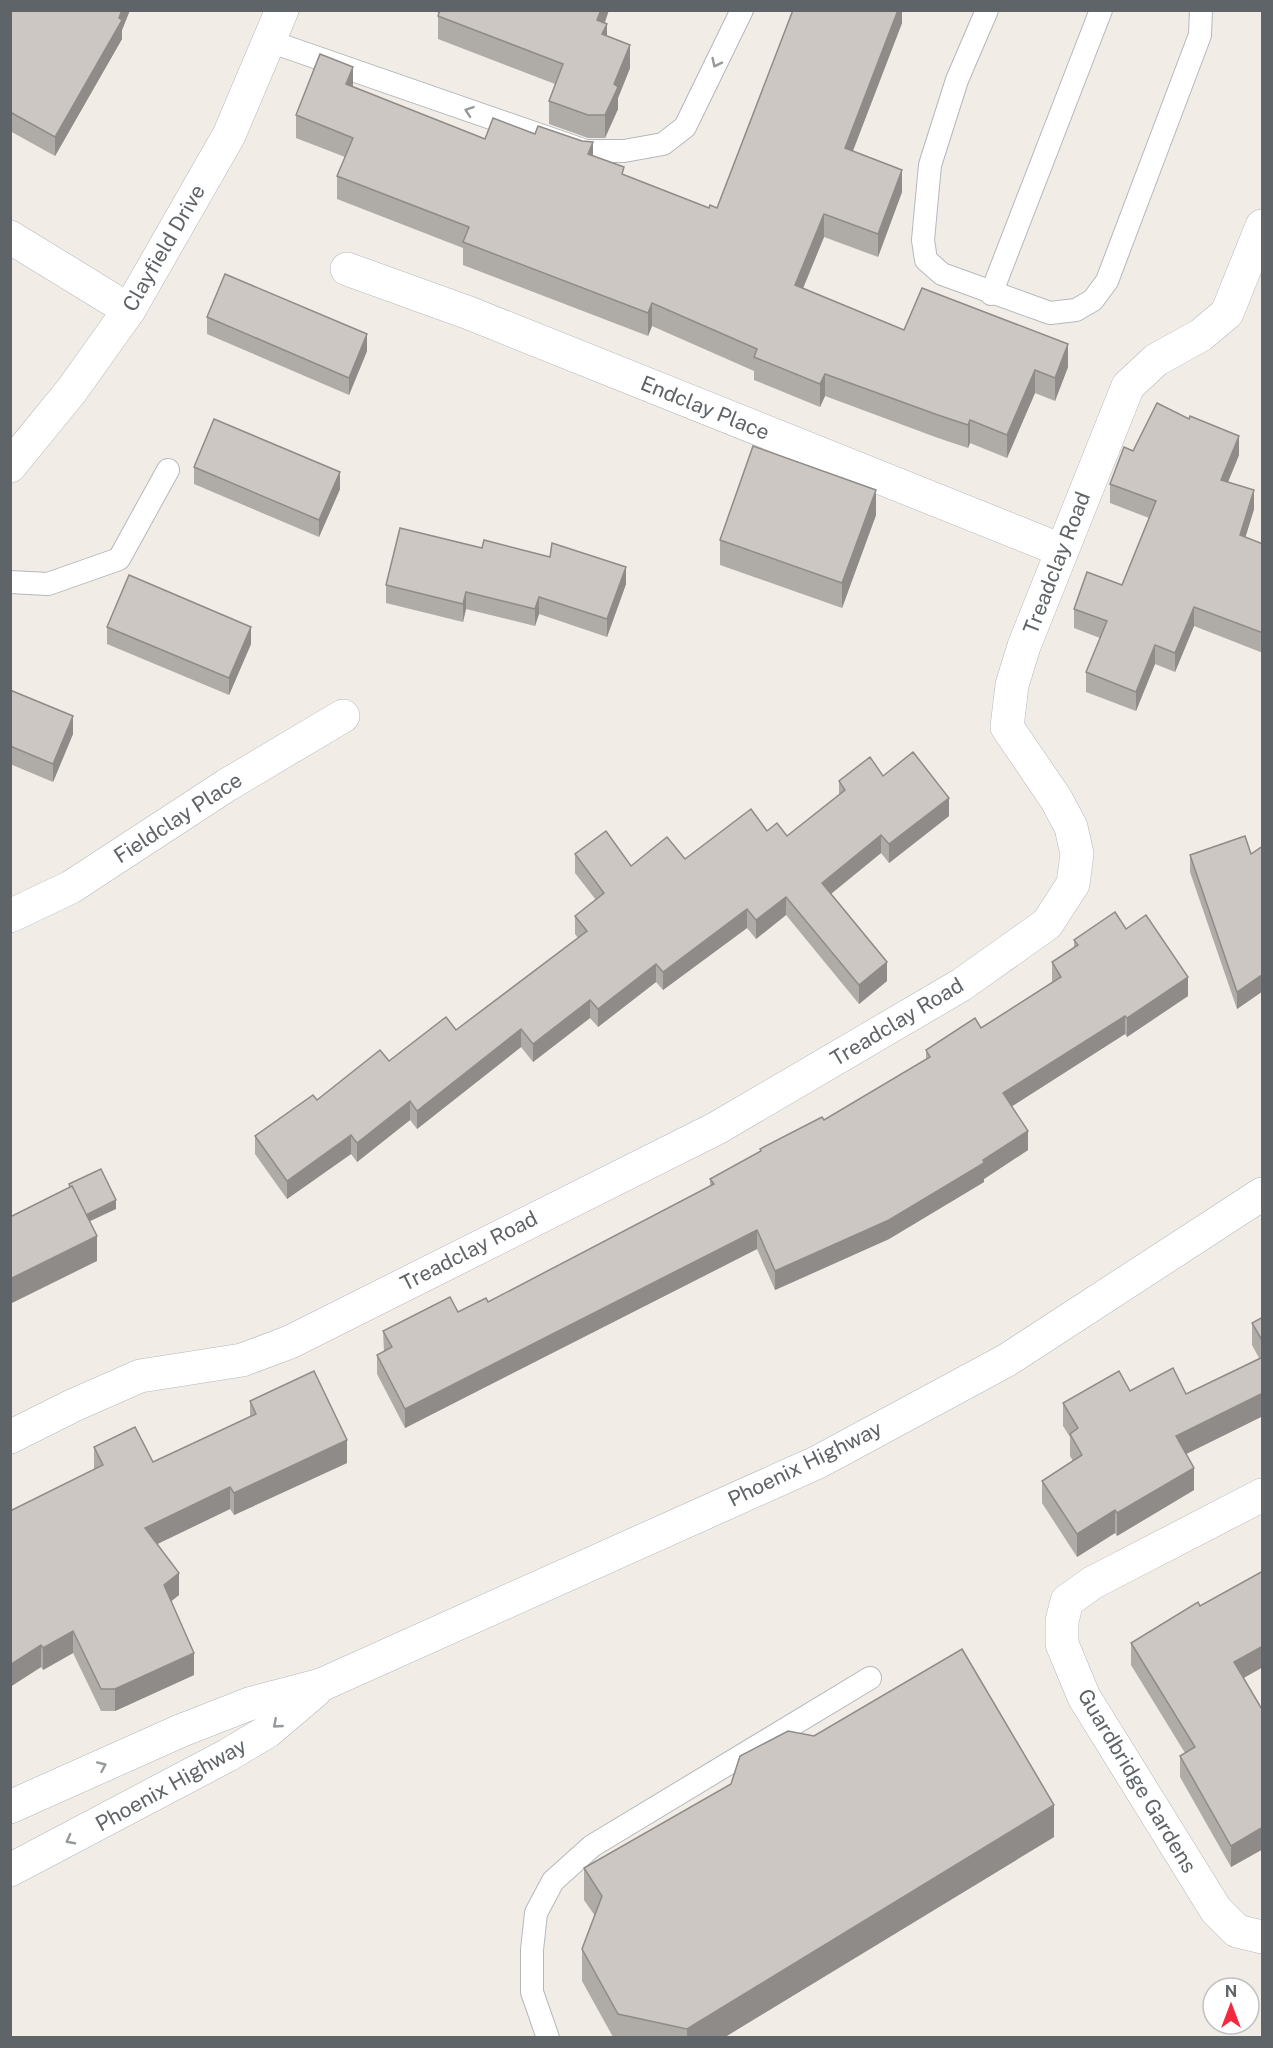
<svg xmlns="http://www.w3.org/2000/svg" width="1273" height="2048" viewBox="0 0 1273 2048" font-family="'Public Sans',sans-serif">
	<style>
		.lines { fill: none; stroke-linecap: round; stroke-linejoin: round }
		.service-casing { stroke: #b4b8bb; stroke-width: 24 }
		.minor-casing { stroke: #b4b8bb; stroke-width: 34 }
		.secondary-casing { stroke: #b2b8bb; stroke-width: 34 }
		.service { stroke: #fff; stroke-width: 22 }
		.minor { stroke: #fff; stroke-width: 33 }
		.secondary { stroke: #fff; stroke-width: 33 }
		.wall { fill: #afaba7 }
		.shaded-wall { fill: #8f8b88 }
		.building { fill: #ccc7c2; stroke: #8f8b88; stroke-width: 1.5 }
		.oneway { stroke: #969a9c }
		.labels { text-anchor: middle; stroke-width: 4.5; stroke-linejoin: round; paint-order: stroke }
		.street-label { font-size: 21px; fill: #5e6467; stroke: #fff }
	</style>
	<rect width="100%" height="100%" fill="#f1ece6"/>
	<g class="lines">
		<defs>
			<g id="service">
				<path d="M987 10 957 80 930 165 923 240 926 260 942 274 1050 313 1076 310 1093 300 1107 281 1200 35 1201 10"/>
				<path d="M269 41 586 151H624L663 144 685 127 742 10"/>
				<path d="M991 294 1101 10"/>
				<path d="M10 582 48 584 119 559 168 470"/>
				<path d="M548 2038 532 1992V1950L536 1913 553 1881 592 1846 870 1678"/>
			</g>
			<g id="minor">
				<path d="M10 237 129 310"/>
				<path d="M347 269 469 313 1061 550"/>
				<path d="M10 466 72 390 129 310 229 135 282 10"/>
				<path d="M10 916 71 887 227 785 343 716"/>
				<path d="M10 1437 74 1405 140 1376 242 1360 290 1342 717 1128 961 985 1047 924 1073 884 1077 854 1071 827 1056 799 1007 727 1012 685 1024 646 1128 386 1156 360 1201 335 1227 313 1262 226"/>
				<path d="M1262 1495 1092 1583 1067 1601 1062 1621V1644L1084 1697 1216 1910 1237 1931 1262 1937"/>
			</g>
			<g id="secondary">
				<path d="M10 1807 180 1731 249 1704 321 1685 818 1462 1007 1360 1262 1194"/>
				<path d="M10 1870 228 1755 268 1731 315 1691"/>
			</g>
		</defs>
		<!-- service casing -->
		<use href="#service" class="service-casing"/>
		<!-- minor casing -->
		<use href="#minor" class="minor-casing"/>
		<!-- secondary casing -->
		<use href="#secondary" class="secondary-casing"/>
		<!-- service -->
		<use href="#service" class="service"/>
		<!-- minor -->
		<use href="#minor" class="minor"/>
		<!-- secondary -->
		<use href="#secondary" class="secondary"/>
	</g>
	<!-- wall -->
	<g class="wall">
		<path d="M10 10H130L122 30V39L55 156 10 131Z"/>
		<path d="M436 10H609L605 23 607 36 630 68 618 98V109L605 138H588L549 124V101L555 84 438 39V16L439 13 436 12Z"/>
		<path d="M902 10V23L853 151 902 192 878 257 824 237 803 288 904 330 1068 367 1055 401 1035 393 1007 458 970 443 968 448 938 438 825 396 820 407 754 380V371L652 326 648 336 463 265V248L337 199V176L345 157 296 138V115L353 87 485 139 593 156 624 175 709 208H717Z"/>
		<path d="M207 317 367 351 349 395 207 334Z"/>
		<path d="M1239 455 1228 482 1254 509 1245 538 1263 544V653L1194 626 1175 672 1155 664 1136 711 1086 692V672L1100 638 1074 628V609L1122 585 1149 518 1110 503V484Z"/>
		<path d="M194 467 340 489 319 537 194 484Z"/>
		<path d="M876 515 842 608 720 565V540Z"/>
		<path d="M626 584 607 637 539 614 535 626 466 609 463 622 386 603V585Z"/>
		<path d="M107 627 251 644 229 695 107 644Z"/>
		<path d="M10 690 73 734 53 782 10 764Z"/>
		<path d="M883 776 949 816 889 863 881 853 831 894 887 981 859 1004 786 915 756 939 747 928 663 990 656 982 598 1027 590 1018 533 1062 521 1047 417 1129 410 1120 357 1162 351 1154 287 1199 255 1154V1136L317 1100 389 1061 456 1030 578 938 575 934V916L596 900 575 873V854L631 866 685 859 767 831 787 836 839 795V781Z"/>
		<path d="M1263 846V991L1237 1009 1190 872V855L1251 854Z"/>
		<path d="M1126 929 1188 996 1127 1037 1125 1034 1012 1106 1028 1150 984 1179V1182L889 1239 775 1290 757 1249 405 1428 377 1374V1355L384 1352 383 1331 458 1312 488 1302 710 1186V1179L760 1152V1149L824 1120 926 1060V1050L981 1028 1052 982V962L1074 948V940Z"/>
		<path d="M1263 1317V1416L1186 1454 1194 1490 1117 1536 1115 1533 1077 1557 1042 1503V1481L1073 1461 1070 1456V1437L1063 1426V1403L1130 1391 1186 1394 1259 1358 1252 1345V1323Z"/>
		<path d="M250 1401 347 1463 234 1515 230 1509 157 1544 179 1595 171 1601 194 1675 115 1711H101L73 1653 43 1670 41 1667 10 1687 94 1470V1447L153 1462 250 1416Z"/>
		<path d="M1263 1572V1667L1244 1678 1263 1711V1849L1231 1867 1180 1777V1756L1185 1753 1131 1665V1643Z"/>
		<path d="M1054 1837 725 2037H613L582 1981V1949L595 1916 584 1900V1868Z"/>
	</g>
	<!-- shaded-wall -->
	<g class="shaded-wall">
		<path d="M122 10H130L122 30V39L55 156V137L119 18Z"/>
		<path d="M601 10H609L597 42V20Z"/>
		<path d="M898 10H902V23L845 171V148Z"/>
		<path d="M607 24V46L602 34Z"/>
		<path d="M630 45V68L618 98V109L605 138V115L614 84Z"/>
		<path d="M353 67V90L346 84Z"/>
		<path d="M593 142V165L588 154Z"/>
		<path d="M902 170V192L878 257V234Z"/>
		<path d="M824 214V237L795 308V285Z"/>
		<path d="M652 303V326L648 336V313Z"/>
		<path d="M367 334V351L349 395V378Z"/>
		<path d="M1068 344V367L1055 401V378Z"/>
		<path d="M1035 370V393L1007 458V435Z"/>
		<path d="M825 374V396L820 407V384Z"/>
		<path d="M970 420V443L968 448V425Z"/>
		<path d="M1239 436V455L1221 499V480Z"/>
		<path d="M340 472V489L319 537V520Z"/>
		<path d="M876 490V515L842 608V583Z"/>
		<path d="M1254 490V509L1240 555V535Z"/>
		<path d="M626 567V584L607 637V619Z"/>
		<path d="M466 592V609L463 622V604Z"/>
		<path d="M539 597V614L535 626V609Z"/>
		<path d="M1194 607V626L1175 672V653Z"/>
		<path d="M251 627V644L229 695V678Z"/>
		<path d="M1155 645V664L1136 711V692Z"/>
		<path d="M73 716V734L53 782V764Z"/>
		<path d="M949 798V816L889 863V844Z"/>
		<path d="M881 835V853L822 901V883Z"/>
		<path d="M786 897V915L756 939V920Z"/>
		<path d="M747 909V928L663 990V972Z"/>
		<path d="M887 962V981L859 1004V985Z"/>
		<path d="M656 964V982L598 1027V1009Z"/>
		<path d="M1263 974V991L1237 1009V992Z"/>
		<path d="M1188 977V996L1127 1037V1018Z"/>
		<path d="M590 1000V1018L533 1062V1044Z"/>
		<path d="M1125 1016V1034L1003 1112V1093Z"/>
		<path d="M521 1029V1047L417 1129V1111Z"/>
		<path d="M410 1101V1120L357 1162V1143Z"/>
		<path d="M1028 1131V1150L984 1179V1182L889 1239 775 1290V1271L983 1160Z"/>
		<path d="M351 1135V1154L287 1199V1181Z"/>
		<path d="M116 1200V1209L84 1224V1216Z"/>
		<path d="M757 1230V1249L405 1428V1409Z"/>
		<path d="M97 1236V1261L10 1304V1279Z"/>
		<path d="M1263 1393V1416L1176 1459V1436Z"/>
		<path d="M347 1440V1463L234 1515V1493Z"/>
		<path d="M1194 1468V1490L1117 1536V1513Z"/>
		<path d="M230 1487V1509L145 1550V1528Z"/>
		<path d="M1115 1510V1533L1077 1557V1534Z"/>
		<path d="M179 1573V1595L164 1607V1585Z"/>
		<path d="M73 1631V1653L43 1670V1648Z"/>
		<path d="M41 1645V1667L10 1687V1665Z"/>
		<path d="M1263 1646V1667L1234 1683V1662Z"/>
		<path d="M194 1653V1675L115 1711V1689Z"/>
		<path d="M1054 1805V1837L725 2037H687V2029Z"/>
		<path d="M1263 1827V1849L1231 1867V1846Z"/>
	</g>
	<!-- building -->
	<g class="building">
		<path d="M10 10H122L119 18 122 20 55 137 10 112Z"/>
		<path d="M440 10H601L597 20 607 24 602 34 630 45 614 84 618 87 605 115H588L549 101 563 64 438 16Z"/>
		<path d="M793 10H898L845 148 902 170 878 234 824 214 795 285 904 330 922 288 1068 344 1055 378 1035 370 1007 435 970 420 968 425 938 415 825 374 820 384 754 357 757 349 652 303 648 313 463 242 469 227 337 176 353 138 296 115 320 54 353 67 346 84 485 139 493 118 535 134 538 126 582 141 593 142 588 154 624 167 622 174 709 208 710 205 717 208Z"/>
		<path d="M225 274 367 334 349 378 207 317Z"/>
		<path d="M1157 403 1189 419 1190 416 1239 436 1221 480 1254 490 1240 535 1263 544V633L1194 607 1175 653 1155 645 1136 692 1086 672 1107 621 1074 609 1087 572 1122 585 1156 501 1110 484 1124 447 1133 451Z"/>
		<path d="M214 419 340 472 319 520 194 467Z"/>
		<path d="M753 446 876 490 842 583 720 540Z"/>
		<path d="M400 528 482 548 484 540 550 557 552 543 626 567 607 619 539 597 535 609 466 592 463 604 386 585Z"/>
		<path d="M129 575 251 627 229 678 107 627Z"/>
		<path d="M10 690 73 716 53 764 10 746Z"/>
		<path d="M913 752 949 798 889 844 881 835 822 883 887 962 859 985 786 897 756 920 747 909 663 972 656 964 598 1009 590 1000 533 1044 521 1029 417 1111 410 1101 357 1143 351 1135 287 1181 255 1136 313 1095 317 1100 380 1050 389 1061 446 1017 456 1030 587 931 575 916 604 893 575 854 606 831 631 866 667 837 685 859 751 809 767 831 777 823 787 836 845 790 839 781 870 757 883 776Z"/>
		<path d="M1245 836 1251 854 1263 846V974L1237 992 1190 855Z"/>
		<path d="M1115 912 1126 929 1146 915 1188 977 1127 1018 1125 1016 1003 1093 1028 1131 983 1160 984 1163 889 1220 775 1271 757 1230 405 1409 377 1355 392 1347 383 1331 450 1297 458 1312 486 1298 488 1302 714 1184 710 1179 761 1151 760 1149 822 1117 824 1120 930 1057 926 1050 975 1018 981 1028 1061 977 1052 962 1078 945 1074 940Z"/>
		<path d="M101 1169 116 1200 86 1215 72 1186 70 1187 69 1184Z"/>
		<path d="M72 1186 97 1236 10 1279V1217Z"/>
		<path d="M1263 1317V1342L1252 1323Z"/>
		<path d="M1263 1357V1393L1176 1436 1194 1468 1117 1513 1115 1510 1077 1534 1042 1481 1082 1455 1070 1434 1078 1428 1063 1403 1119 1371 1130 1391 1173 1368 1186 1394Z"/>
		<path d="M314 1371 347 1440 234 1493 230 1487 145 1528 179 1573 164 1585 194 1653 115 1689H101L73 1631 43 1648 41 1645 10 1665V1511L103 1465 94 1447 135 1427 153 1462 256 1414 250 1401Z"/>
		<path d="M1263 1571V1646L1234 1662 1263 1711V1827L1231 1846 1180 1756 1195 1747 1131 1643 1198 1602 1200 1606Z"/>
		<path d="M962 1649 1054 1805 687 2029 618 2014 582 1949 602 1896 584 1868 731 1784 740 1756 788 1731 814 1736Z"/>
	</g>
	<!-- one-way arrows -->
	<defs><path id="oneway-chevron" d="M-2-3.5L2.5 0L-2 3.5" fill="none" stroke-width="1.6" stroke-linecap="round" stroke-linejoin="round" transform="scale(1.5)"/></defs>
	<g class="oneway">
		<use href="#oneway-chevron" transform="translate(716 63) rotate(116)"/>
		<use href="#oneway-chevron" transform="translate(469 111) rotate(-161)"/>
		<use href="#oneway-chevron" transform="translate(277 1724) rotate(139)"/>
		<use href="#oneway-chevron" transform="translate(102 1766) rotate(-24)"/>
		<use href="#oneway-chevron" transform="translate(70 1840) rotate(152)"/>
	</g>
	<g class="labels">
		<!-- street labels -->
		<g class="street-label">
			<text transform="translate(164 248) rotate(-60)" y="7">Clayfield Drive</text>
			<text transform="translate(705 408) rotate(22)" y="7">Endclay Place</text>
			<text transform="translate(1057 563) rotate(-69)" y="7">Treadclay Road</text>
			<text transform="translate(178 818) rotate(-33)" y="7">Fieldclay Place</text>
			<text transform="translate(897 1022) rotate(-31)" y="7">Treadclay Road</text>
			<text transform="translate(469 1251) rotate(-27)" y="7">Treadclay Road</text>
			<text transform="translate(805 1464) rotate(-26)" y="7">Phoenix Highway</text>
			<text transform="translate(1137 1781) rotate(59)" y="7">Guardbridge Gardens</text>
			<text transform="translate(171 1785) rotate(-29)" y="7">Phoenix Highway</text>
		</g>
	</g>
	<!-- border -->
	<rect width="1273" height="2048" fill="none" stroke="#5e6467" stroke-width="24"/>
	<!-- north arrow -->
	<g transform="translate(1231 2006)"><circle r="28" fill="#ffffff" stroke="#bfc1c2" stroke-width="1.5"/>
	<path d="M0-4.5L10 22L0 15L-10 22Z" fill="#f32a3e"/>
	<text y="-9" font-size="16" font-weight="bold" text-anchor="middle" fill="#5e6467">N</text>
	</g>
</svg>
